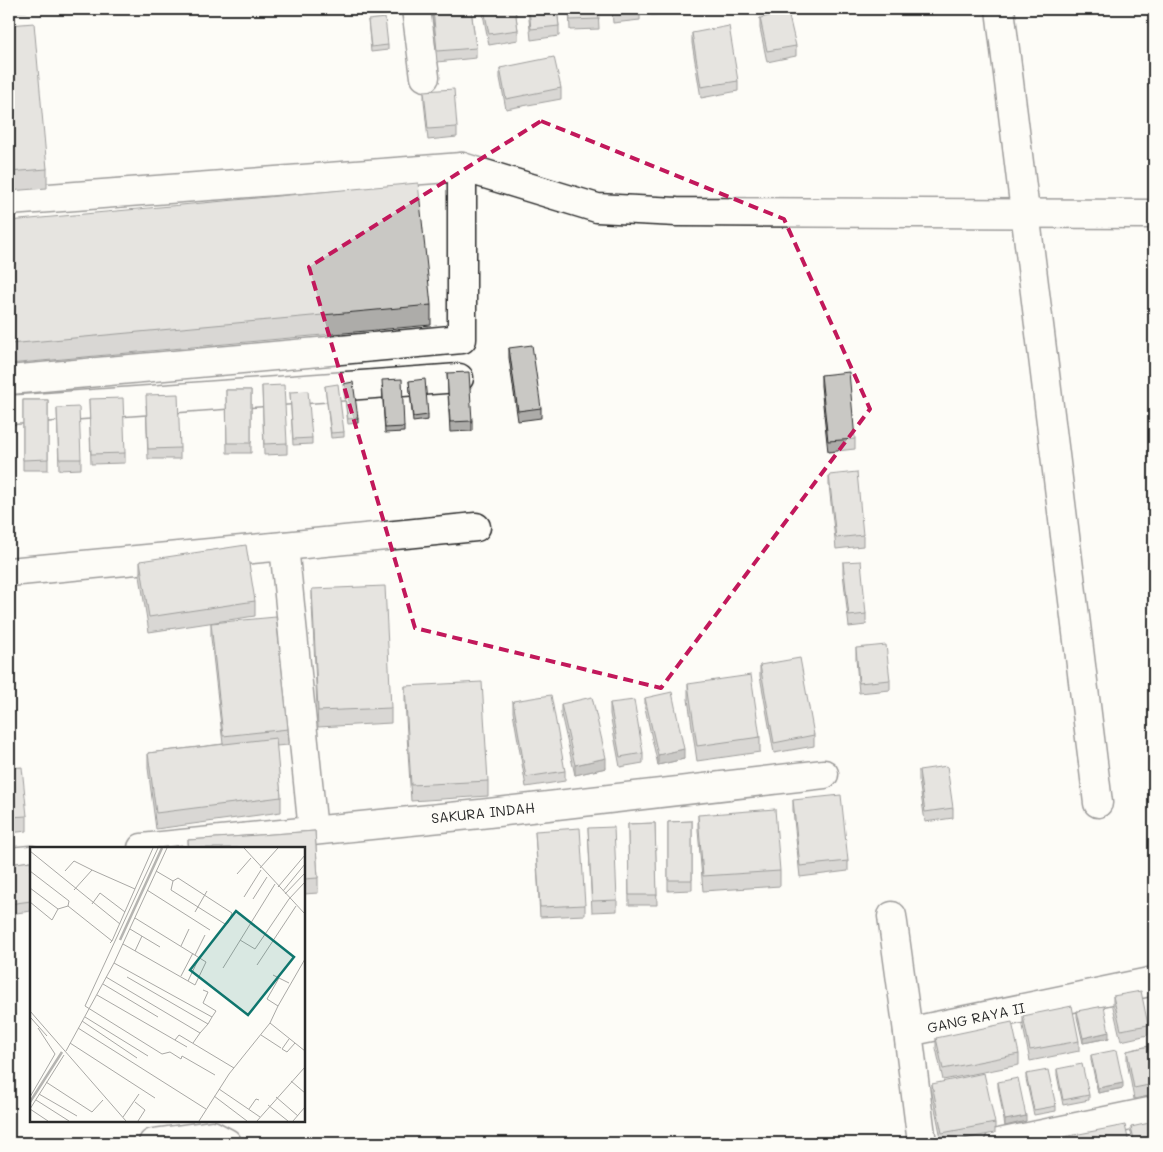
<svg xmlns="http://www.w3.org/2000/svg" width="1163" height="1152" viewBox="0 0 1163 1152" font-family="Mali,sans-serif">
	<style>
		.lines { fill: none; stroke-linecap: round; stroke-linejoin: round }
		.minor-casing { stroke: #2b2b2b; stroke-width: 31 }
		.minor { stroke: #fdfcf7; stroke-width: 28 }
		.wall { fill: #adaca9; stroke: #2b2b2b }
		.shaded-wall { fill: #8d8c89; stroke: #2b2b2b }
		.building { fill: #c9c8c4; stroke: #2b2b2b }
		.marked { fill: none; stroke: #c2185b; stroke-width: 4; stroke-dasharray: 10 6; stroke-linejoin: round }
		.labels { text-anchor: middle; stroke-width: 4; stroke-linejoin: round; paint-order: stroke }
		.street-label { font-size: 14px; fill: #2b2b2b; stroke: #fdfcf7 }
		.inset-river { fill: none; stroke: #b5b4b1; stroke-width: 2.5 }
		.inset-road { fill: none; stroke: #a9a8a5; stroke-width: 1 }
		.view { fill: #0f766e; fill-opacity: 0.15; stroke: #0f766e; stroke-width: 2.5 }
		.inset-edge { fill: none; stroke: #2b2b2b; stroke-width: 2.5 }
	</style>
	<rect width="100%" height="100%" fill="#fdfcf7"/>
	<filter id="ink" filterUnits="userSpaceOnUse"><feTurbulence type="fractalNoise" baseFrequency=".02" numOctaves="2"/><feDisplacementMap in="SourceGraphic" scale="10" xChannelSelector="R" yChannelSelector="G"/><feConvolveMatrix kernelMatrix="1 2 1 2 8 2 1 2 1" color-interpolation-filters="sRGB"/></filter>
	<g filter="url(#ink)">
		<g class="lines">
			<defs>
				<g id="minor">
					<path d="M416 9 425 77"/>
					<path d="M1000 9 1098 803"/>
					<path d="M9 201 462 167 597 208 677 212 1154 214"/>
					<path d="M9 380 462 339V167"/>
					<path d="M9 410 459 378"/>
					<path d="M284 546 476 527"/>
					<path d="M9 572 284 546 313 831"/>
					<path d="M142 848 480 814 824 774"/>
					<path d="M9 862 31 860"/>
					<path d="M892 916 908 1032"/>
					<path d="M153 1143 212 1135 227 1143"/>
					<path d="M922 1143 908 1032 1154 981"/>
					<path d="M999 1143 1154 1111"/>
				</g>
			</defs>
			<!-- minor casing -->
			<use href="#minor" class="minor-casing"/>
			<!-- minor -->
			<use href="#minor" class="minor"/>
		</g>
		<!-- wall -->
		<g class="wall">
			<path d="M9 9H27V11L9 12Z"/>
			<path d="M432 9H471L476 48V58L437 62Z"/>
			<path d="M482 9H515L518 30V40L489 45Z"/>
			<path d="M528 9H557L559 26V36L531 40Z"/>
			<path d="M569 9H598L599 29 570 30Z"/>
			<path d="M612 9H640V20L613 23Z"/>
			<path d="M650 9H687V13L651 15Z"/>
			<path d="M760 18 796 46V56L767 62 760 28Z"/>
			<path d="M368 20 388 45V50L371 52Z"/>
			<path d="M9 25 47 169V188L9 191Z"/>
			<path d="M692 33 738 81V91L701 98 692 43Z"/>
			<path d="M500 68 561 88V99L506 109 500 78Z"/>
			<path d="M424 91 457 127V137L428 140 424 101Z"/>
			<path d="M9 221 431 305V325L9 364Z"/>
			<path d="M509 348 541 408V418L518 421 509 358Z"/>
			<path d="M447 373 472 421V431L450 432Z"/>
			<path d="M821 375 855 439V449L828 452 821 386Z"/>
			<path d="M409 381 428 415V420L413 422Z"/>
			<path d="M343 384 358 418V423L348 424Z"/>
			<path d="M262 386 287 443V454L264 455Z"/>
			<path d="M325 386 344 432V437L331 438Z"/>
			<path d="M382 386 404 427V432L385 433Z"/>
			<path d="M226 390H251V453H227Z"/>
			<path d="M290 392 312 438V444L293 445Z"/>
			<path d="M89 399 125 453V463L91 464Z"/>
			<rect x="23" y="400" width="25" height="70"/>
			<path d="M146 405 180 448V459H148Z"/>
			<path d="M57 408 81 459V469L59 470Z"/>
			<path d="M829 475 863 535V546L836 549 829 485Z"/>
			<path d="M140 561 255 601V616L149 632 140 576Z"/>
			<path d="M843 562 866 614V625L849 627 843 573Z"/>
			<path d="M312 589 391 708V723L318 727 312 604Z"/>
			<path d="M211 623 288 729V745L276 746 281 797V812L156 829 148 768V753L223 744 211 638Z"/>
			<path d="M856 648 890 680V690L859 693 856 659Z"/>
			<path d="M760 665 814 735V746L774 753 760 676Z"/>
			<path d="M688 684 760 737V752L697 761 688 699Z"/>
			<path d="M405 686 488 781V796L411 801 405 701Z"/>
			<path d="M645 698 684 759 658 765 645 708Z"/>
			<path d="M513 701 565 771V781L526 787 513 712Z"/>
			<path d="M610 703 643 753V763L620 767 610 714Z"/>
			<path d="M561 704 606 768 575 775 561 714Z"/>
			<path d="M9 768 27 816V831L9 833Z"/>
			<path d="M919 770 953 808V818L925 822 919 780Z"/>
			<path d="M793 800 848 861V871L800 877 793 810Z"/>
			<path d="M698 815 780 871V886L703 891 698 830Z"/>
			<path d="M692 821V890L668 891V822Z"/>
			<path d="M655 823 657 905H629L628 824Z"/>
			<path d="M588 828 617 900V911L592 912Z"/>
			<path d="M315 831 318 878V893L304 894V848H188V840Z"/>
			<path d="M535 831 585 905V915L540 917Z"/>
			<path d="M31 861V911L9 914V864Z"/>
			<path d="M1113 996 1148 1025V1035L1121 1041 1113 1007Z"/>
			<path d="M1077 1011 1109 1038 1083 1043 1077 1017Z"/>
			<path d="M1023 1016 1079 1041V1051L1030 1061 1023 1026Z"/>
			<path d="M936 1038 1019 1054V1065L943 1080 936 1048Z"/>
			<path d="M1154 1045V1095L1134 1099 1127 1061V1051Z"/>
			<path d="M1091 1055 1123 1088 1098 1093 1091 1060Z"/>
			<path d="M1057 1069 1089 1095V1100L1063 1105 1057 1075Z"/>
			<path d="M1026 1074 1056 1106V1111L1034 1115 1026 1079Z"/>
			<path d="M998 1082 1026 1121 1005 1126 998 1087Z"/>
			<path d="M932 1084 995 1123V1133L942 1143 932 1094Z"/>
			<path d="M1131 1127 1154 1143H1133L1131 1132Z"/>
		</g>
		<!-- shaded-wall -->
		<g class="shaded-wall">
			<path d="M684 749V759L658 765V755Z"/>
			<path d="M606 758V768L575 775V765Z"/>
			<path d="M1109 1032V1038L1083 1043V1038Z"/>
			<path d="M1123 1083V1088L1098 1093V1088Z"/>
			<path d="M1026 1116V1121L1005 1126V1120Z"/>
		</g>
		<!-- building -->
		<g class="building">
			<path d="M433 9H471L476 48 437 51Z"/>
			<path d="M484 9H515L518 30 489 34Z"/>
			<path d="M529 9H557L559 26 531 29Z"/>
			<path d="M569 9H598L599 19 570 20Z"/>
			<path d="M613 9H640V10L613 13Z"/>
			<path d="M788 12 796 46 767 51 760 18Z"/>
			<path d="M385 18 388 45 371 47 368 20Z"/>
			<path d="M34 23 47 169 9 172V25Z"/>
			<path d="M729 26 738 81 701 87 692 33Z"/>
			<path d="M554 57 561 88 506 99 500 68Z"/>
			<path d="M454 89 457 127 428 129 424 91Z"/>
			<path d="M418 183 431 305 9 344V221Z"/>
			<path d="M532 345 541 408 518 411 509 348Z"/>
			<path d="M469 372 472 421 450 422 447 373Z"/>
			<path d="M849 372 855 439 828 441 821 375Z"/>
			<path d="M402 379 404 427 385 428 382 380Z"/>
			<path d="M425 379 428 415 413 417 409 381Z"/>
			<path d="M353 382 358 418 348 419 343 384Z"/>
			<path d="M338 384 344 432 331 433 325 386Z"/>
			<path d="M284 385 287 443 264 444 262 386Z"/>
			<path d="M226 390H251V443H227Z"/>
			<path d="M308 391 312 438 293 439 290 392Z"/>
			<path d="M178 394 180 448 148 449 146 395Z"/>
			<path d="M123 398 125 453 91 454 89 399Z"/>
			<path d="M23 400H48V459L23 460Z"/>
			<path d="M79 407 81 459H59L57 408Z"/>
			<path d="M857 472 863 535 836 538 829 475Z"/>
			<path d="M246 545 255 601 149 617 140 561Z"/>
			<path d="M861 561 866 614 849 616 843 562Z"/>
			<path d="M385 586 391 708 318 711 312 589Z"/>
			<path d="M276 617 288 729 223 736 211 623Z"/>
			<path d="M886 645 890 680 859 683 856 648Z"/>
			<path d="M800 658 814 735 774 743 760 665Z"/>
			<path d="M751 675 760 737 697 746 688 684Z"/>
			<path d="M482 682 488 781 411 785 405 686Z"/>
			<path d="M672 692 684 749 658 755 645 698Z"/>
			<path d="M551 695 565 771 526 777 513 701Z"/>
			<path d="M592 697 606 758 575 765 561 704Z"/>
			<path d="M634 700 643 753 620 757 610 703Z"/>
			<path d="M276 738 281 797 156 813 148 753Z"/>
			<path d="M947 766 953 808 925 812 919 770Z"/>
			<path d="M22 767 27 816 9 817V768Z"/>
			<path d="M841 795 848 861 800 866 793 800Z"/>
			<path d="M775 809 780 871 703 876 698 815Z"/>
			<path d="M692 821V880H668V822Z"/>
			<path d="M655 823 657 895H629L628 824Z"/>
			<path d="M614 827 617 900 592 901 588 828Z"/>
			<path d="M580 828 585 905 540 907 535 831Z"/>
			<path d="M315 831 318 878 304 879V848H189L188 840Z"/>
			<path d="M182 845V848H157Z"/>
			<path d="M31 861V901L9 904V864Z"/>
			<path d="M1141 991 1148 1025 1121 1030 1113 996Z"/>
			<path d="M1072 1006 1079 1041 1030 1050 1023 1016Z"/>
			<path d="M1104 1006 1109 1032 1083 1038 1077 1011Z"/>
			<path d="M1012 1022 1019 1054 943 1069 936 1038Z"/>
			<path d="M1154 1045V1084L1134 1088 1127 1051Z"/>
			<path d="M1116 1050 1123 1083 1098 1088 1091 1055Z"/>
			<path d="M1082 1064 1089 1095 1063 1100 1057 1069Z"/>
			<path d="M1048 1070 1056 1106 1034 1110 1026 1074Z"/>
			<path d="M984 1073 995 1123 942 1133 932 1084Z"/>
			<path d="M1018 1078 1026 1116 1005 1120 998 1082Z"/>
			<path d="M1154 1122V1143H1135L1131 1127Z"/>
			<path d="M1125 1125 1129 1143H1065L1064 1137Z"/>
			<path d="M341 1138 342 1143H310Z"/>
		</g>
	</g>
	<!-- marked area -->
	<path d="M0 0H1163V1152H0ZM541 121 784 219 870 409 661 688 415 628 309 267Z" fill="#fdfcf7" fill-opacity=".55" fill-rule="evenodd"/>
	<path class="marked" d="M541 121 784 219 870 409 661 688 415 628 309 267Z"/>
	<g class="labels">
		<!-- street labels -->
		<g class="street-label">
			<text transform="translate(483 813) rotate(-6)" y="5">SAKURA INDAH</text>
			<text transform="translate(976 1018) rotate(-12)" y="5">GANG RAYA II</text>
		</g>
	</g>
	<!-- overview -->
	<g transform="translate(30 847)">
		<rect width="275" height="275" fill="#fdfcf7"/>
		<path class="inset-river" d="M90 93 132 1M0 255 32 205"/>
		<path class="inset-road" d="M128 1 55 159 132 207 140 205 151 212 152 209 185 228M214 1 275 67M0 4 90 77M230 21 248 1M0 24 39 54 38 59 82 94 80 96M35 24 44 14 62 23M126 24 143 34 148 31 202 66 198 76 195 77 141 43 143 34M207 27 221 11M248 40 275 8M0 41 28 62 38 59M44 43 62 23 105 42M117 43 180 83M253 44 275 17M255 47 275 26M214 50 231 23M223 52 237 30M0 55 22 73 28 62M62 57 70 46 95 65M165 65 177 44M100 82 130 100M210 93 225 102 259 52 275 35M82 94 123 1M93 97 165 138 176 115 105 71M151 99 159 82M105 104 112 89M165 108 175 88M84 116 182 170 178 177M227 118 266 59M193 121 245 37M243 128 259 136M151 129 163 106M76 130 170 186 163 196M97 130 178 177 170 186M158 134 169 111M73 137 128 170M173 143 178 145 173 156 186 164 182 170M67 148 157 200M248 159 275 112M0 164 96 274M55 170 118 209M1 171 17 189M52 174 107 211M240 176 275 204M48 181 176 262M231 188 251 201M259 192 252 202 257 205 265 196M145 193 149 188 204 221M40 196 125 251M36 204 84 116 137 1M261 234 275 246M16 235 62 265 73 253M189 242 230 270M9 247 47 269M184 249 217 274M0 250 25 207 8 181M246 250 268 269M6 253 39 274M105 255 115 263 108 274M238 258 258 274M219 262 226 252 229 253M93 270 109 247M18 274 0 262 34 208M169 274 199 227 240 176 248 159 237 152 249 131M227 274 275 220M263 274 275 260"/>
		<path class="view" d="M206 64 264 110 218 168 160 123Z"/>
		<rect width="275" height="275" class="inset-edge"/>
	</g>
	<!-- margin -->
	<rect width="1163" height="1152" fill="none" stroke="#fdfcf7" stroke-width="30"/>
	<rect x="15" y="15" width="1133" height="1122" fill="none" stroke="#2b2b2b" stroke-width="2" filter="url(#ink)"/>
</svg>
